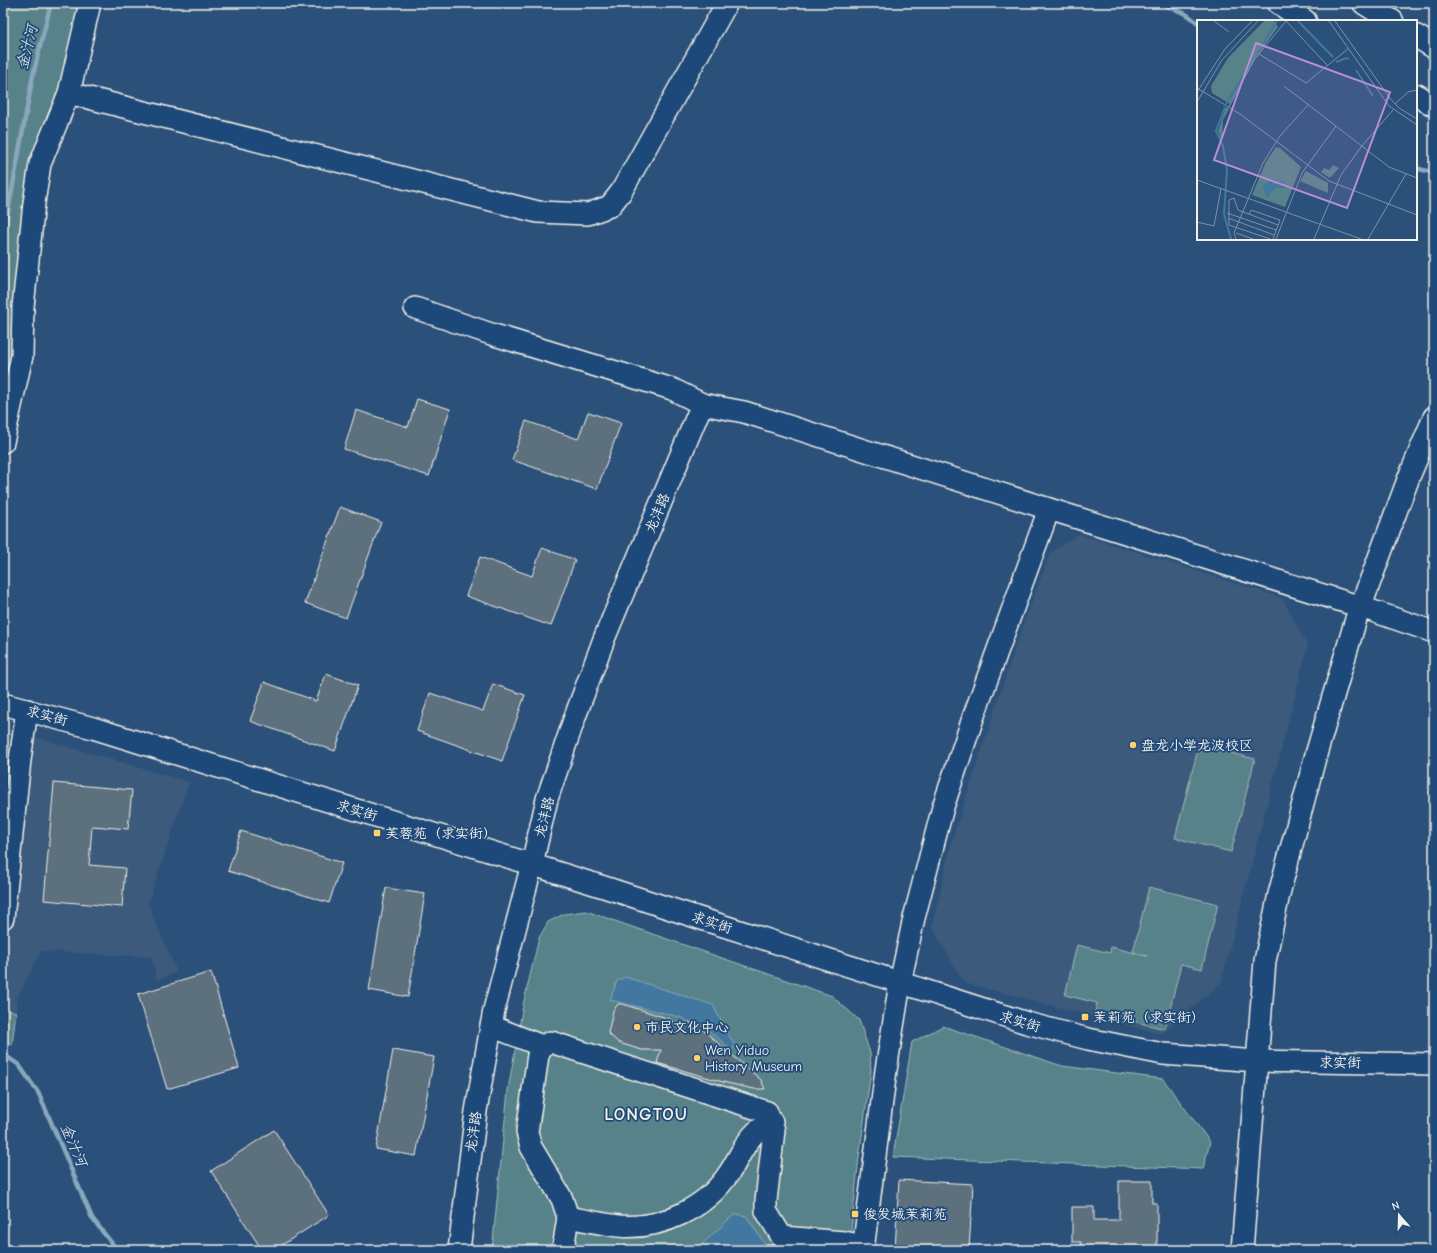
<svg xmlns="http://www.w3.org/2000/svg" width="1437" height="1253" viewBox="0 0 1437 1253" font-family="'Comic Neue','LXGW WenKai TC',sans-serif">
	<style>
		.built { fill: #3a5a7c }
		.green { fill: #588289; stroke: #a6bab8 }
		.water { fill: #42789f; stroke: #89a8bc }
		.lines { fill: none; stroke-linecap: round; stroke-linejoin: round }
		.stream { stroke: #89a8bc; stroke-width: 4.5 }
		.building { fill: #5d6f7e; stroke: #f4f1e8 }
		.minor-casing { stroke: #f4f1e8; stroke-width: 24 }
		.major-casing { stroke: #f4f1e8; stroke-width: 25 }
		.minor { stroke: #1f4a7a; stroke-width: 21 }
		.major { stroke: #1f4a7a; stroke-width: 22 }
		.poi-dot { fill: #ffd166; stroke: #1f4a7a; stroke-width: 1.5 }
		.labels { text-anchor: middle; stroke-width: 3.5; stroke-linejoin: round; paint-order: stroke }
		.street-label { font-size: 14px; fill: #f4f1e8; stroke: #1f4a7a }
		.poi-label { font-size: 14px; fill: #f4f1e8; stroke: #1f4a7a; text-anchor: start }
		.water-label { font-size: 15px; font-style: italic; fill: #d9dfdd; stroke: #1f4a7a }
		.district-label { font-size: 18px; font-weight: bold; letter-spacing: 1px; fill: #f4f1e8; stroke: #1f4a7a }
		.inset-river { fill: none; stroke: #42789f; stroke-width: 2 }
		.inset-road { fill: none; stroke: #7b91a7; stroke-width: 1 }
		.view { fill: #b88ed4; fill-opacity: 0.15; stroke: #b88ed4; stroke-width: 2 }
		.inset-edge { fill: none; stroke: #f4f1e8; stroke-width: 2 }
	</style>
	<rect width="100%" height="100%" fill="#2b517b"/>
	<filter id="ink" filterUnits="userSpaceOnUse"><feTurbulence type="fractalNoise" baseFrequency=".025" numOctaves="2"/><feDisplacementMap in="SourceGraphic" scale="8" xChannelSelector="R" yChannelSelector="G"/><feConvolveMatrix kernelMatrix="1 2 1 2 8 2 1 2 1" color-interpolation-filters="sRGB"/></filter>
	<g filter="url(#ink)">
		<!-- built -->
		<g class="built">
			<path d="M1079 534 1282 598 1308 646 1221 983 1161 1034 964 983 932 927 951 844 1016 645 1050 553Z"/>
			<path d="M3 728 189 782 148 904 177 972 157 980 151 957 41 951 17 998 16 1012 3 1009Z"/>
		</g>
		<!-- green -->
		<g class="green">
			<path d="M3 3H81L54 116 17 349 3 411Z"/>
			<path d="M1199 745 1255 759 1231 852 1175 838Z"/>
			<path d="M1149 887 1218 904 1202 969 1181 964 1165 1029 1095 1012 1097 1003 1065 995 1077 945 1110 953 1111 947 1147 956 1133 952Z"/>
			<path d="M586 911 832 996 859 1020 870 1053 871 1071 859 1157 849 1250H492L508 1090 523 1005 539 938 548 922 564 914Z"/>
			<path d="M3 1009 16 1012 12 1045 3 1038Z"/>
			<path d="M943 1026 1062 1066 1163 1079 1210 1142 1203 1169 893 1157 912 1042Z"/>
		</g>
		<!-- water -->
		<g class="water">
			<path d="M625 977 713 1005 721 1021 735 1046 732 1050 702 1025 687 1021 680 1017 610 1000 617 981Z"/>
			<path d="M736 1214 746 1216 769 1250H696L728 1220Z"/>
		</g>
		<g class="lines">
			<!-- stream -->
			<g class="stream">
				<path d="M1160 3 1186 14 1198 23"/>
				<path d="M1416 168 1434 173"/>
				<path d="M3 239 33 75 51 3"/>
				<path d="M3 1054 19 1065 39 1094 92 1218 117 1250"/>
			</g>
		</g>
		<!-- building -->
		<g class="building">
			<path d="M417 399 450 409 429 476 344 449 356 410 408 427Z"/>
			<path d="M588 412 621 423 597 489 512 460 526 421 578 439Z"/>
			<path d="M340 507 381 522 346 618 305 603Z"/>
			<path d="M542 548 575 560 551 626 466 596 480 557 532 576Z"/>
			<path d="M326 674 358 685 335 751 250 721 264 682 316 701Z"/>
			<path d="M493 684 525 695 502 761 417 731 430 693 483 711Z"/>
			<path d="M54 783 132 790 128 829 92 826 89 865 125 868 122 907 44 900Z"/>
			<path d="M241 831 342 863 329 903 228 871Z"/>
			<path d="M386 888 425 894 408 997 369 990Z"/>
			<path d="M211 972 239 1068 167 1089 138 994Z"/>
			<path d="M618 1004H622L670 1019 677 1027 690 1023 697 1025 761 1080 765 1089H754L727 1083 657 1063 661 1050H642L619 1043 608 1033 613 1011Z"/>
			<path d="M393 1050 434 1057 416 1156 376 1149Z"/>
			<path d="M274 1130 329 1215 274 1250H262L211 1171Z"/>
			<path d="M899 1180 973 1184 969 1250H895Z"/>
			<path d="M1119 1181H1152V1203H1157V1250H1081V1242H1072V1207H1094V1220H1119Z"/>
		</g>
		<g class="lines">
			<defs>
				<g id="minor">
					<path d="M69 93 538 212 588 214 610 206 621 192 727 3"/>
					<path d="M415 308 491 334 672 389 702 404 744 412 1049 509 1361 607 1434 632"/>
					<path d="M3 442 22 356 23 307 34 203 40 164 69 93 90 3"/>
					<path d="M3 704 93 728 604 887 705 920 1027 1023 1088 1039 1163 1054 1257 1061 1434 1064"/>
					<path d="M3 918 20 760 27 710"/>
					<path d="M491 1026 542 1046"/>
					<path d="M568 1217C584 1220 602 1224 619 1226 661 1230 706 1208 729 1173 738 1160 744 1143 756 1132 761 1128 767 1125 772 1122"/>
					<path d="M782 1237 844 1242 864 1246"/>
					<path d="M459 1250 476 1111 494 1010 532 864 547 799 576 714 604 639 702 404"/>
					<path d="M562 1250 564 1243 568 1217 562 1199 531 1147 527 1132 538 1055 542 1046 551 1042 767 1112 774 1130 766 1201V1211L790 1250"/>
					<path d="M863 1250 886 1070 900 983 914 918 943 807 973 718 1049 509"/>
					<path d="M1242 1250 1265 961 1279 894 1315 758 1356 619 1409 477 1434 417"/>
				</g>
				<g id="major">
					<path d="M1279 3 1305 21"/>
					<path d="M1364 3 1392 21"/>
					<path d="M1416 36 1434 47"/>
					<path d="M1416 95 1434 105"/>
				</g>
			</defs>
			<!-- minor casing -->
			<use href="#minor" class="minor-casing"/>
			<!-- major casing -->
			<use href="#major" class="major-casing"/>
			<!-- minor -->
			<use href="#minor" class="minor"/>
			<!-- major -->
			<use href="#major" class="major"/>
		</g>
	</g>
	<!-- markers -->
	<g class="poi-dot">
		<circle cx="1133" cy="745" r="4"/>
		<rect x="373" y="829" width="8" height="8" rx="2"/>
		<rect x="1081" y="1013" width="8" height="8" rx="2"/>
		<circle cx="637" cy="1027" r="4"/>
		<circle cx="697" cy="1058" r="4"/>
		<rect x="851" y="1210" width="8" height="8" rx="2"/>
	</g>
	<g class="labels">
		<!-- street labels -->
		<g class="street-label">
			<text transform="translate(657 513) rotate(-67)" y="5">龙沣路</text>
			<text transform="translate(47 715) rotate(15)" y="5">求实街</text>
			<text transform="translate(357 810) rotate(17)" y="5">求实街</text>
			<text transform="translate(544 817) rotate(-76)" y="5">龙沣路</text>
			<text transform="translate(712 922) rotate(18)" y="5">求实街</text>
			<text transform="translate(1020 1021) rotate(17)" y="5">求实街</text>
			<text transform="translate(1340 1062) rotate(1)" y="5">求实街</text>
			<text transform="translate(473 1132) rotate(-82)" y="5">龙沣路</text>
		</g>
		<!-- poi labels -->
		<g class="poi-label">
			<text x="1141" y="750">盘龙小学龙波校区</text>
			<text x="385" y="838">芙蓉苑（求实街）</text>
			<text x="1093" y="1022">茉莉苑（求实街）</text>
			<text x="645" y="1032">市民文化中心</text>
			<text x="705" y="1055">Wen Yiduo<tspan x="705" dy="16">History Museum</tspan></text>
			<text x="863" y="1219">俊发城茉莉苑</text>
		</g>
		<!-- water labels -->
		<g class="water-label">
			<text transform="translate(27 47) rotate(-76)" y="5">金汁河</text>
			<text transform="translate(74 1145) rotate(67)" y="5">金汁河</text>
		</g>
		<!-- district labels -->
		<g class="district-label">
			<text x="646" y="1120">LONGTOU</text>
		</g>
	</g>
	<!-- overview -->
	<g transform="translate(1197 20)">
		<rect width="220" height="220" fill="#2b517b"/>
		<path d="M67 1H77L81 7 60 36 33 84 15 73 14 66 31 38ZM29 87 32 89 26 100 25 121 21 111ZM79 127 83 128 104 147 88 187 55 175 69 142ZM136 145 142 148 133 158 124 152 127 148 132 150ZM109 151 131 163V173L103 161Z" fill="#588289"/>
		<path d="M73 161 78 164 86 161 89 168H80L73 173 72 177 69 176 66 166Z" fill="#42789f"/>
		<path class="inset-river" d="M101 1 136 37M139 42 149 38 152 39M159 50 176 76M29 84 80 1M28 87 19 111 26 126 30 150 27 194 34 219"/>
		<path class="inset-road" d="M17 1 32 12M89 1 130 45M132 1 192 86 220 105M138 1 192 77 202 88 220 99M62 34 109 63 152 28M87 66 192 147 220 158M0 68 43 94 132 161 220 195M0 72 28 29 55 1M0 82 25 40 61 1M198 84 211 72 220 70M32 87 57 40 89 1M0 160 164 219M30 193 79 210M52 195 54 190 83 200 76 219M31 198 77 215M0 202 17 206 24 169M39 213 56 219M39 219 37 213 66 143 83 116 111 85M73 219 32 205V180L37 178 41 190 81 205M79 219 105 153 139 106M117 219 144 155 164 127 196 90M171 219 209 154"/>
		<path class="view" d="M59 23 193 72 150 188 17 140Z"/>
		<rect width="220" height="220" class="inset-edge"/>
	</g>
	<!-- margin -->
	<rect width="1437" height="1253" fill="none" stroke="#1f4a7a" stroke-width="16"/>
	<rect x="8" y="8" width="1421" height="1237" fill="none" stroke="#f4f1e8" stroke-width="1.5" filter="url(#ink)"/>
	<!-- north arrow -->
	<g transform="translate(1399 1215) rotate(340)" stroke="#1f4a7a" stroke-width="3" paint-order="stroke">
	<path d="M0-3L7 15L0 10L-7 15Z" fill="#f4f1e8"/>
	<text y="-6" font-size="11" font-weight="bold" text-anchor="middle" fill="#f4f1e8">N</text>
	</g>
</svg>
